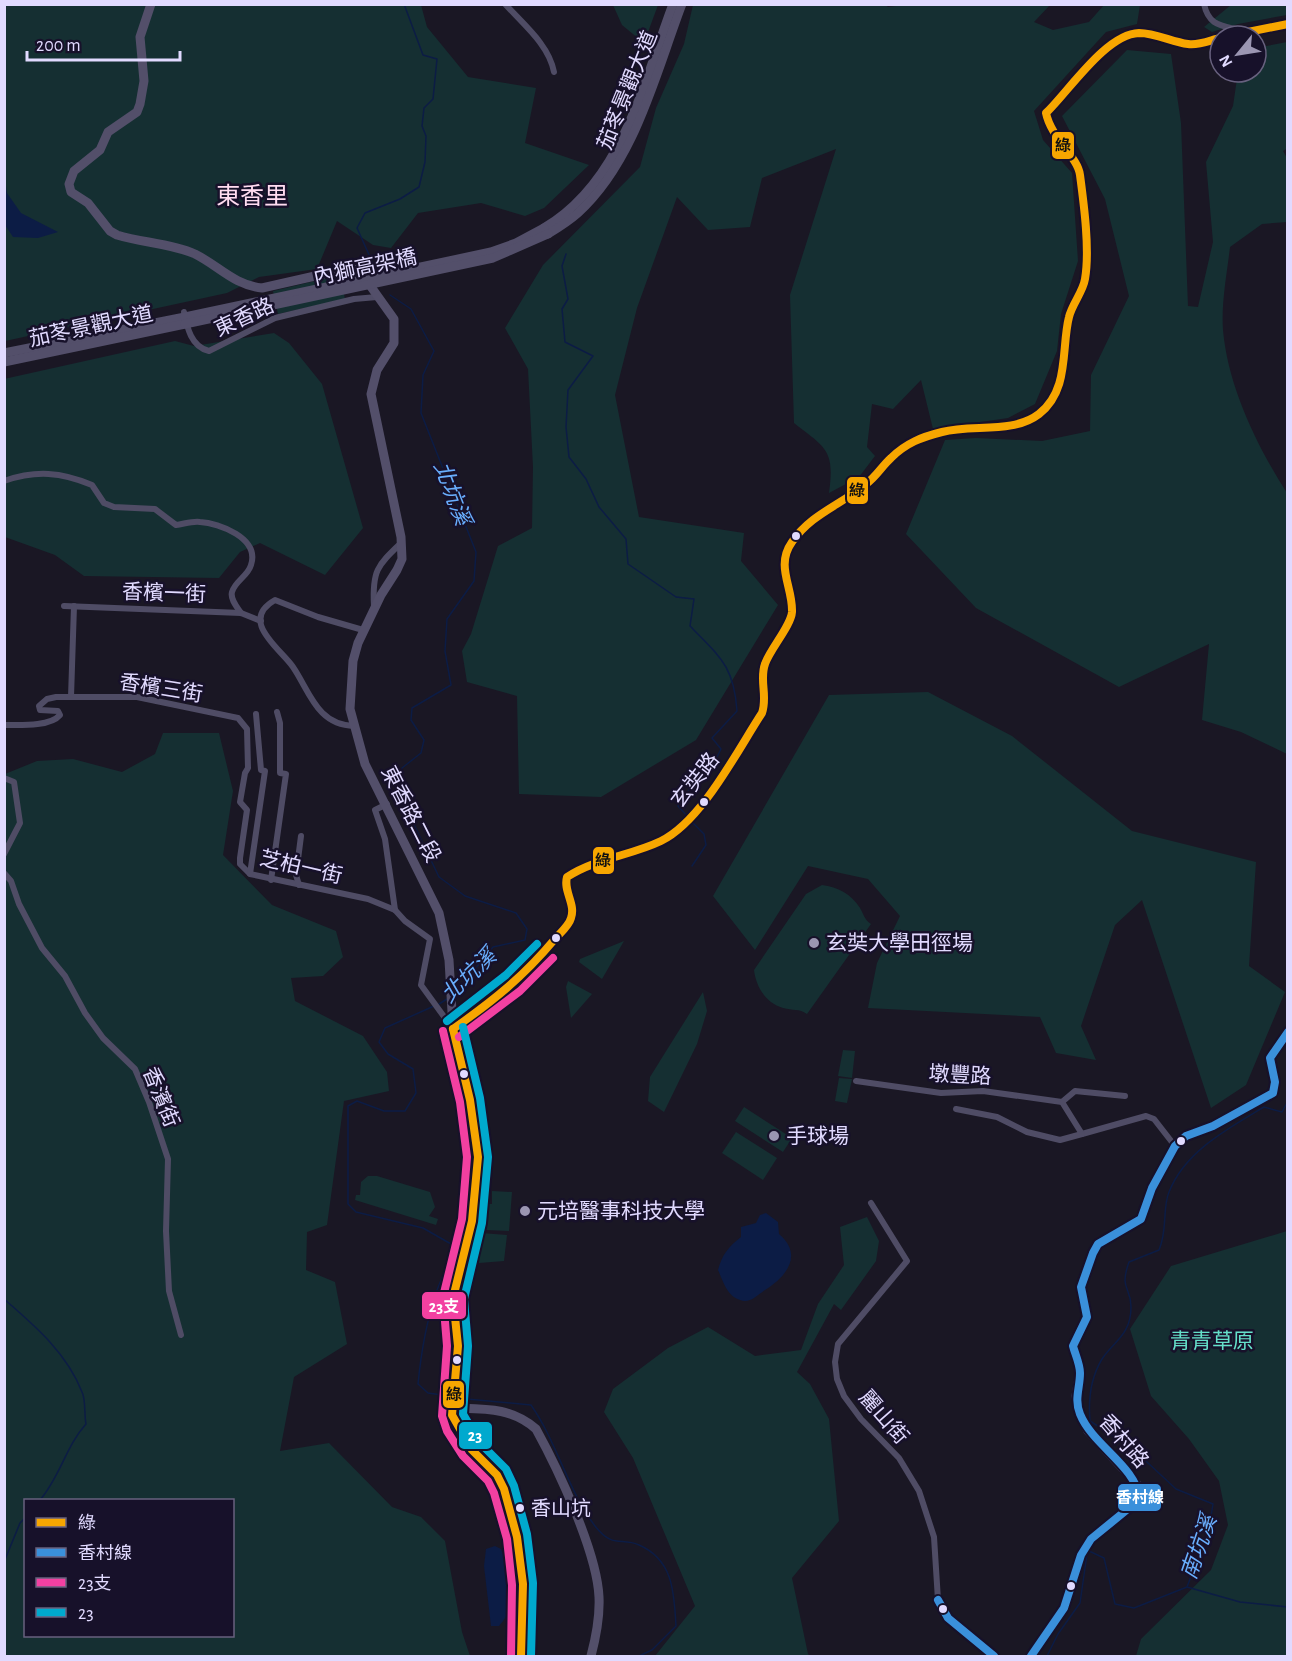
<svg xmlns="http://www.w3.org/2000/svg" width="1292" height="1661" viewBox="0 0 1292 1661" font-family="'Alegreya Sans','Noto Sans TC',sans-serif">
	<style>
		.green { fill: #152f32; fill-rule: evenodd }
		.water { fill: #0c1c45 }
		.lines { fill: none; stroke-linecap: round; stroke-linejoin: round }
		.stream { stroke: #0c1c45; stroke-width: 1.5 }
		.street { stroke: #4f4c65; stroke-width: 6 }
		.secondary { stroke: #534f6a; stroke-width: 9 }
		.secondary-bridge { stroke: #534f6a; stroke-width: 9 }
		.bus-1-casing { stroke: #17112a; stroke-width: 12 }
		.bus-2-casing { stroke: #17112a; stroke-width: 12 }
		.bus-3-casing { stroke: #17112a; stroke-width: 12 }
		.bus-4-casing { stroke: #17112a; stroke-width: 12 }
		.bus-1 { stroke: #f7a600; stroke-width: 8 }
		.bus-2 { stroke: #3a90db; stroke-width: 8 }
		.bus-3 { stroke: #f240a1; stroke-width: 8 }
		.bus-4 { stroke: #00a9ce; stroke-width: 8 }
		.bus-dot { fill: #e1daff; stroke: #17112a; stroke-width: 2 }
		.poi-dot { fill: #9b96b2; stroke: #17112a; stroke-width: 2 }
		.labels { text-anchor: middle; stroke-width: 5; stroke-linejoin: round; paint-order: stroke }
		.bus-label { font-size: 20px; fill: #e1daff; stroke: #17112a; text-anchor: start }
		.street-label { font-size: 21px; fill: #e1daff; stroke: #17112a }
		.poi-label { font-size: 21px; fill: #e1daff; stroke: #17112a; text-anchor: start }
		.park-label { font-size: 21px; fill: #65e0ca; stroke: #17112a }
		.water-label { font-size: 22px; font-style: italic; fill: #69aefd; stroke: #17112a }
		.quarter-label { font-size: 24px; fill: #ffdcf0; stroke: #17112a }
		.line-badge { stroke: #17112a; stroke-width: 2 }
		.badge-label { font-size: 16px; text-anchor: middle; font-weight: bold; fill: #fff }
		.pale-badge-label { font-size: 16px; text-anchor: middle; font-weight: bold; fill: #111 }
	</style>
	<rect width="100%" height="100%" fill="#1a1724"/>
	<!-- green -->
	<g class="green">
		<path d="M884 4 888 7 910 4 1050 5 1034 22 1053 30 1089 22 1104 5H1140L1137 24 1106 32 1034 111 1043 140 1072 173 1078 261 1061 314 1057 351 1035 404 1008 418 933 429 921 380 893 409 872 404 867 447 875 456 859 477 829 493C835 450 826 448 794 423L790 295 836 149 762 178 750 227 708 230 677 197 637 308 615 395 639 517 744 533 741 561 778 605 696 740 601 797 519 794 517 696 467 682 462 651 471 634 498 546 532 528 533 467 528 369 505 328 543 265 640 167 656 108 684 44 693 5Z"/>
		<path d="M4 5H421L427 27 468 77 536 88 525 143 589 165 544 208 525 216 481 203 418 213 391 248 373 245 337 221 317 269 259 277 227 293 5 341Z"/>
		<path d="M613 5H658L644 43 622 25Z"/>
		<path d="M1231 5H1287V15L1238 24 1212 32 1204 27Z"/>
		<path d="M1287 42 1288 148 1283 151 1287 158V222L1262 224 1230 247C1227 273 1221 304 1223 330 1228 387 1257 446 1287 493V754L1241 732 1202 720 1209 644 1119 687 976 608 906 534 945 440 976 438 1042 441 1090 431 1091 375 1129 296 1105 199 1062 116 1127 50 1171 54 1181 123 1188 306 1198 307 1213 242 1206 162 1233 106 1238 72H1256V48Z"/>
		<path d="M340 275 345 299 278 314 273 291Z"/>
		<path d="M274 333 289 343 322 384 363 528 325 575 260 543 240 552 219 578 84 576 55 555 5 537 4 379 175 341 194 346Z"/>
		<path d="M928 692 1012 736 1132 831 1256 862 1249 966 1285 992 1246 1085 1211 1108 1142 900 1115 925 1081 1026 1096 1060 1056 1053 1040 1017 868 1008 877 963 900 916 868 879 808 866 755 950 713 896 829 695Z"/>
		<path d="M163 733H219L233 791 223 855 272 905 336 931 343 957 323 976 291 978 295 1001 363 1036 387 1072 389 1091 344 1101 327 1225 307 1232 306 1270 335 1282 347 1344 294 1377 280 1451 329 1443 392 1507 421 1517 445 1541 462 1632 470 1656H5V774L37 761 73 759 122 772 155 754ZM26 1500H232V1636H26Z"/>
		<path d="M822 885C838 887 851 894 860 908 864 915 864 919 871 924L807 1014C799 1008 793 1011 783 1008 766 1003 756 987 754 970L806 894Z"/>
		<path d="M624 941 602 979 579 962 580 959Z"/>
		<path d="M568 981 592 994 571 1018 566 987Z"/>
		<path d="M703 992 707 1011 697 1044 664 1112 648 1101 650 1077Z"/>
		<path d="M843 1050 855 1051 852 1078 838 1076Z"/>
		<path d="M839 1078 852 1079 847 1103 835 1101Z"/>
		<path d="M744 1107 792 1138 783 1152 735 1121Z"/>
		<path d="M736 1132 777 1158 763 1180 722 1153Z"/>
		<path d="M368 1176H377L430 1192 435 1207 429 1216 438 1219 436 1225 355 1200 356 1195H360L361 1182Z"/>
		<path d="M492 1191 512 1192 509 1231 486 1230 487 1204H492Z"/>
		<path d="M867 1217 879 1241 876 1261 841 1310 834 1304 797 1372 810 1384 829 1419 839 1521 792 1578 808 1654 810 1656H655L695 1606 633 1458 604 1412 613 1389 668 1348 708 1327 755 1356 801 1350 818 1304 844 1265 840 1227Z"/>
		<path d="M1287 1231V1656H1136L1141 1639 1211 1570 1228 1525 1219 1481 1189 1439 1151 1396 1130 1329 1171 1266Z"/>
		<path d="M481 1233 507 1235 504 1261 479 1263Z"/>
	</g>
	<!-- water -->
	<g class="water">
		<path d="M5 180 7 193 21 213 58 232 38 238 13 237 5 225Z"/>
		<path d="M766 1213 778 1222 779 1234C804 1255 786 1277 765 1290 757 1295 750 1304 740 1300 727 1296 723 1281 718 1270 722 1255 728 1247 741 1237V1227L756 1223 760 1215Z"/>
		<path d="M495 1546 501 1549C512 1576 521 1602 499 1626H491L484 1566 486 1549Z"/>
	</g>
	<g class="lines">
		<!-- stream -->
		<g class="stream">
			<path d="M566 254 562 266 568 299 562 309 565 342 593 356 568 390 566 427 569 457 586 479 599 507 626 539 628 564 676 597 694 599 690 626C720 657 734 666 737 711L712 738 721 749 710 771 691 787 678 806 688 817"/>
			<path d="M375 268 357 228 365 213 400 199 419 187 425 162 426 136 422 126 424 108 433 99 437 59 423 55 404 4"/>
			<path d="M390 295 411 309 434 351 423 375 421 413 476 552 474 581 447 619 445 651 451 685 412 708 411 720 424 740 421 753 402 768 397 789 439 877 465 896 516 913 527 929 525 940 493 947 456 992"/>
			<path d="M691 821 704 834 706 845 692 866"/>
			<path d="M439 1004 447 999"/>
			<path d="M434 1006 385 1028 379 1042 388 1054 413 1069 416 1093 405 1111H384L357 1101 348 1106V1204L356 1212 423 1228 451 1244C451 1261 442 1276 436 1293 426 1323 421 1353 418 1384L428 1393 449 1396"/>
			<path d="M4 1299C35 1326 67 1353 82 1392 86 1400 84 1414 86 1424 66 1446 60 1477 40 1500"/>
			<path d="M456 1398 531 1405C557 1442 568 1491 595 1526 613 1549 621 1537 639 1545 674 1560 674 1594 676 1626L652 1650 639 1656"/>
			<path d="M1089 1551 1104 1558 1115 1604 1134 1608 1187 1587 1209 1528 1213 1504 1176 1489 1134 1450 1090 1421C1088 1399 1090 1379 1102 1359 1114 1341 1131 1335 1131 1307 1131 1286 1119 1290 1129 1262L1159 1250C1168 1229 1162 1209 1169 1192 1185 1151 1229 1128 1264 1107L1282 1112 1288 1101"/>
			<path d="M4 1562 20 1523 26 1517"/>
			<path d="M1187 1587 1240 1602 1288 1607"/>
			<path d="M1047 1656 1058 1634 1080 1603 1087 1554"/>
		</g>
		<!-- street -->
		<g class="street">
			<path d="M505 4C524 25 549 45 554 72"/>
			<path d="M1204 4C1209 28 1224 25 1246 32"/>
			<path d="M1228 36 1288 24"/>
			<path d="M184 312C187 327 191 347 209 351L275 318 354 299 377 297"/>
			<path d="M4 481C36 470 61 472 92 485L104 503 114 507 155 509 176 525C184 524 192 521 200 522 219 523 260 538 251 565 248 576 235 581 232 592 230 599 237 607 241 613"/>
			<path d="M64 606 241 613 261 621"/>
			<path d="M374 606C372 571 377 566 401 543"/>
			<path d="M71 697 74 606"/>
			<path d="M4 725C19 725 50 727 60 715L58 711 40 710 39 706 47 699 56 697H137L238 718 247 729 248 768 245 773 240 802 247 810 240 858V864L250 874 368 899 395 910"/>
			<path d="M354 726C317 725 310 692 293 667 281 649 238 621 275 600L318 617 363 630"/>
			<path d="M4 778 14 782 20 823 4 854"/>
			<path d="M387 804 375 810 385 839 395 910 405 921 430 939 421 985 453 1029 500 996 525 974 569 923C580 907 560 893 567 877 594 856 633 855 663 840 695 824 741 745 762 713L766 701 763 675 765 664 792 613 784 572 785 557 790 544 807 522 867 484 891 457 913 440 945 431 1008 426 1039 414 1055 394 1066 359 1069 317 1085 281 1086 257 1080 172 1049 128 1046 113 1067 93 1099 53 1125 36 1137 33 1149 34 1191 45 1220 38"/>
			<path d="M4 873 11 881 19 904 42 948 65 976 85 1013 103 1038 135 1069 149 1102 168 1159 166 1231 169 1291 181 1335"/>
			<path d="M250 874 265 771 261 770 256 714"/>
			<path d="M271 880 286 774 280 773V723L277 712"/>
			<path d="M299 885 296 875 301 836"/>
			<path d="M856 1081 941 1093 983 1091 1062 1102 1082 1134 1146 1116 1154 1119 1175 1146"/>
			<path d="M1062 1102 1075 1091 1125 1096"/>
			<path d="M956 1109 997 1117 1027 1132 1060 1140 1082 1134"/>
			<path d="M871 1203 907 1261 838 1344 835 1362 837 1379 844 1396 861 1419 899 1458 919 1491 934 1537 938 1600 948 1618 994 1656"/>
			<path d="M453 1408 456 1426 472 1450 497 1475 504 1489 517 1537 523 1584 521 1656"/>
		</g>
		<!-- secondary -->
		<g class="secondary">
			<path d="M151 4 140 37 144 81 140 104 137 112 108 132 100 150 74 171 69 184 71 192 88 203 110 231 117 235C143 243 170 243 195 254 219 266 234 285 262 288L346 269 359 270 394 319V343L377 370 371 394 401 537 402 559 397 570 381 595 358 643 353 661 350 709 365 764 439 913 449 960 453 1029 472 1108 478 1157 472 1221 453 1298 458 1346 453 1408C484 1409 511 1407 536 1429 558 1469 597 1552 599 1597 600 1618 596 1637 591 1656"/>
			<path d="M544 228C622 182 643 84 673 4"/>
			<path d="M548 234C558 228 569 221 578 213 635 161 655 75 682 4"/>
			<path d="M4 353 185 317"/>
			<path d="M4 362 185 324"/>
			<path d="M1031 1656 1064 1608 1081 1555 1091 1539 1140 1499 1138 1485 1088 1431 1079 1412 1076 1396 1080 1372 1073 1346 1087 1317 1081 1287 1093 1253 1098 1244 1141 1219 1152 1188 1175 1146 1186 1136 1213 1126 1273 1093 1275 1082 1270 1058 1288 1031"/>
		</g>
		<!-- secondary-bridge -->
		<g class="secondary-bridge">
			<path d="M185 317 491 252 516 243 544 228"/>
			<path d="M185 324 493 258 548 234"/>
		</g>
		<defs>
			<g id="bus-1">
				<path d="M1228 36 1288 24"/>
				<path d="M453 1029C493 1001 523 977 554 940 560 933 569 926 571 918 576 904 563 891 567 877 596 858 630 856 661 841 702 821 737 751 762 713 768 696 759 680 765 664 770 649 791 626 792 612 793 587 775 566 792 542 811 514 841 505 866 484 876 477 882 466 891 458 906 443 922 437 942 432 973 424 1013 434 1039 414 1070 390 1061 348 1069 317 1072 304 1083 292 1085 279 1090 250 1084 205 1080 175 1078 157 1051 138 1046 113 1069 91 1106 34 1139 33 1156 33 1172 42 1188 44 1198 46 1211 40 1220 38"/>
				<path d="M453 1029 470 1100 478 1157 472 1221 453 1298 458 1346 452 1415 472 1450 497 1475 504 1489 517 1537 523 1584 521 1656"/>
			</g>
			<g id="bus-2">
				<path d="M938 1600 948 1618 994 1656"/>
				<path d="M1031 1656 1064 1608 1081 1555 1091 1539 1140 1499C1135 1465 1093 1446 1080 1414 1074 1399 1080 1388 1080 1373 1080 1364 1075 1354 1073 1346L1087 1317 1081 1287 1093 1253 1098 1244 1141 1219 1152 1188 1175 1146 1186 1136 1213 1126 1273 1093 1275 1082 1270 1058 1288 1032"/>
			</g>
			<g id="bus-3">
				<path d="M443 1031 460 1102 467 1157 462 1219 443 1297 447 1346 442 1416 447 1431 463 1456 488 1481 494 1493 507 1539 512 1585 511 1656"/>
				<path d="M459 1037 520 991 553 958"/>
			</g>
			<g id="bus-4">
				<path d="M447 1021 506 975 537 944"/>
				<path d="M463 1027 480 1098 488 1157 482 1223 464 1299 468 1346 463 1414 480 1443 506 1469 514 1486 527 1534 533 1583 531 1656"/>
			</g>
		</defs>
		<!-- bus-1 casing -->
		<use href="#bus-1" class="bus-1-casing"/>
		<!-- bus-2 casing -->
		<use href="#bus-2" class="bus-2-casing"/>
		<!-- bus-3 casing -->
		<use href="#bus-3" class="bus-3-casing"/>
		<!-- bus-4 casing -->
		<use href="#bus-4" class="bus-4-casing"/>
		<!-- bus-1 -->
		<use href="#bus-1" class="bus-1"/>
		<!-- bus-2 -->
		<use href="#bus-2" class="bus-2"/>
		<!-- bus-3 -->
		<use href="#bus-3" class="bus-3"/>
		<!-- bus-4 -->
		<use href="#bus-4" class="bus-4"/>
	</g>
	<!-- markers -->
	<g class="bus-dot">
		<circle cx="796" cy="536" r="5"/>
		<circle cx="704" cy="802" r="5"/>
		<circle cx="556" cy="938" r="5"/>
		<circle cx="464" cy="1074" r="5"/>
		<circle cx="1181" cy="1141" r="5"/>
		<circle cx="457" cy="1360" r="5"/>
		<circle cx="520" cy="1508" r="5"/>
		<circle cx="1071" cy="1586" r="5"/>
		<circle cx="943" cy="1609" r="5"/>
	</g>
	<g class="poi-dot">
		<circle cx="814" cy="943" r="6"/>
		<circle cx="774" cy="1136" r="6"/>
		<circle cx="525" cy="1211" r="6"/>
	</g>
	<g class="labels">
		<!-- bus labels -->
		<g class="bus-label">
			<text x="531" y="1515">香山坑</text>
		</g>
		<!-- street labels -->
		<g class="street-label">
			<text transform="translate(627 90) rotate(-68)" y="7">茄苳景觀大道</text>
			<text transform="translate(365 267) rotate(-12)" y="7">內獅高架橋</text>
			<text transform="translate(244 317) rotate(-25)" y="7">東香路</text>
			<text transform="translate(91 326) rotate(-12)" y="7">茄苳景觀大道</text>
			<text transform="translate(164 593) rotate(2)" y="7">香檳一街</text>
			<text transform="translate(161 688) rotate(9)" y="7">香檳三街</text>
			<text transform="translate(695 780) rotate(-52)" y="7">玄奘路</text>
			<text transform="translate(411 814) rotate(63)" y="7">東香路二段</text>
			<text transform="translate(301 867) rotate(13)" y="7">芝柏一街</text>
			<text transform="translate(960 1075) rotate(3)" y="7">墩豐路</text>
			<text transform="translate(161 1097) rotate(68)" y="7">香濱街</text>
			<text transform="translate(884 1417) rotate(49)" y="7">麗山街</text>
			<text transform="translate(1124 1441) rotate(49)" y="7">香村路</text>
		</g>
		<!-- poi labels -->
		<g class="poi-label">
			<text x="826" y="950">玄奘大學田徑場</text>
			<text x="786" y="1143">手球場</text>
			<text x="537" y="1218">元培醫事科技大學</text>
		</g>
		<!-- park labels -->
		<g class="park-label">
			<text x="1212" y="1348">青青草原</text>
		</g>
		<!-- water labels -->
		<g class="water-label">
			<text transform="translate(453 493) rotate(69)" y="8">北坑溪</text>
			<text transform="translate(468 975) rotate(-44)" y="8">北坑溪</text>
			<text transform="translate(1198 1547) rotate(-71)" y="8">南坑溪</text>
		</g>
		<!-- quarter labels -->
		<g class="quarter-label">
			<text x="252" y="204">東香里</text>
		</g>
	</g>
	<g class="line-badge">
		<rect x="1051" y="131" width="24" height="29" rx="6" fill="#f7a600"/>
		<rect x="846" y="476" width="23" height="29" rx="6" fill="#f7a600"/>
		<rect x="592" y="846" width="23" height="29" rx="6" fill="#f7a600"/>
		<rect x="421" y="1291" width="46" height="29" rx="6" fill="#f240a1"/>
		<rect x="442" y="1380" width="23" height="29" rx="6" fill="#f7a600"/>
		<rect x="458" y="1421" width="35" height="29" rx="6" fill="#00a9ce"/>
		<rect x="1117" y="1483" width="45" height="29" rx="6" fill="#3a90db"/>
	</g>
	<g class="badge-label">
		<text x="444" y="1312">23支</text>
		<text x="475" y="1441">23</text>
		<text x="1140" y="1503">香村線</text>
	</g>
	<g class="pale-badge-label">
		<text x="1063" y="151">綠</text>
		<text x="857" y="496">綠</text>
		<text x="603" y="866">綠</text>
		<text x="454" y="1400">綠</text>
	</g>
	<!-- border -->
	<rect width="1292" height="1661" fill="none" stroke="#e1daff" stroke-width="12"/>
	<!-- legend -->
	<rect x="24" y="1499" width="210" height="138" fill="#17112a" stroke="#68617f" stroke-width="1.5"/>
	<rect x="36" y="1518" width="30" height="9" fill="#f7a600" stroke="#68617f" stroke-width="1.5"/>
	<text x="78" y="1529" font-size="18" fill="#e1daff">綠</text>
	<rect x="36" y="1548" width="30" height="9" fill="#3a90db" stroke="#68617f" stroke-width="1.5"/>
	<text x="78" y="1559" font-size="18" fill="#e1daff">香村線</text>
	<rect x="36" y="1578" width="30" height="9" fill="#f240a1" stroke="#68617f" stroke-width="1.5"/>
	<text x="78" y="1589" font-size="18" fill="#e1daff">23支</text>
	<rect x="36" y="1608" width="30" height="9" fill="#00a9ce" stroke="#68617f" stroke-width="1.5"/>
	<text x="78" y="1619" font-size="18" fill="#e1daff">23</text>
	<!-- north arrow -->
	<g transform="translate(1238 54) rotate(240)"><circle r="28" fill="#17112a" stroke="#68617f" stroke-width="1.5"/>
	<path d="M0-4.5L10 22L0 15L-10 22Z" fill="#9b96b2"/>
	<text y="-9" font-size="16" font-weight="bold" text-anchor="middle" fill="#e1daff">N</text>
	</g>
	<!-- scale -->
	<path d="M27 51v9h153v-9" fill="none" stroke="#e1daff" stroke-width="3"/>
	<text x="36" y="51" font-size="18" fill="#e1daff" stroke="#17112a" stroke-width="4.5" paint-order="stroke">200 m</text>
</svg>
